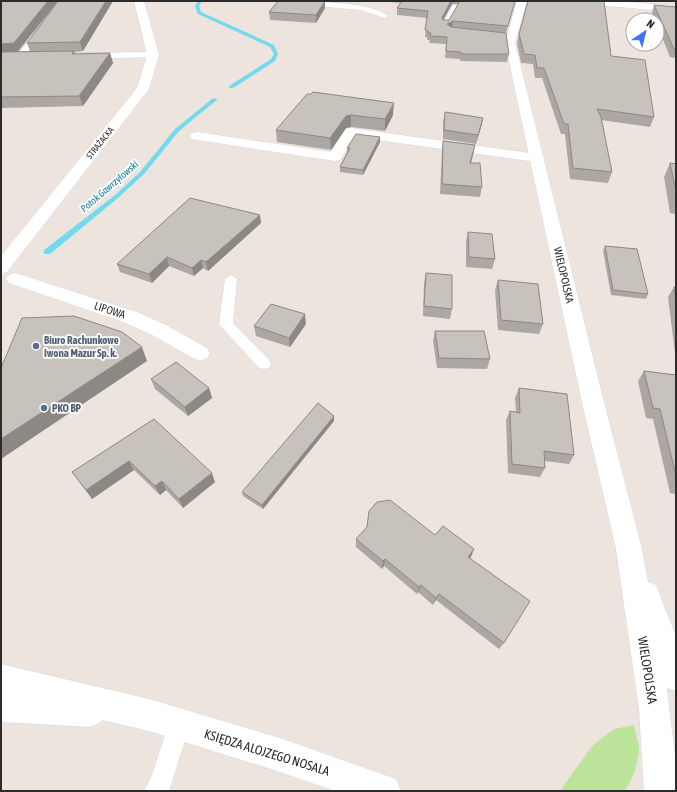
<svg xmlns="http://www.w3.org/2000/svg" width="677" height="792" viewBox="0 0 677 792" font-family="'Asap Condensed',sans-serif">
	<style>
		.green { fill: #bbe39a }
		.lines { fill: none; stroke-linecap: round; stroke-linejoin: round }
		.stream { fill: #71daee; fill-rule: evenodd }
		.service-casing { stroke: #d3d8e4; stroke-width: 1 }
		.pedestrian-casing { stroke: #d3d8e4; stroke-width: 1 }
		.minor-casing { stroke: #d3d8e4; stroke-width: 1 }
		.tertiary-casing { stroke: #d3d8e4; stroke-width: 1 }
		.service { fill: #fff; fill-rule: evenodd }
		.pedestrian { fill: #fff; fill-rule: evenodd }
		.minor { fill: #fff; fill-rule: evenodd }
		.tertiary { fill: #fff; fill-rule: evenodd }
		.wall { fill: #aca7a3; fill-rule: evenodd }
		.shaded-wall { fill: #8c8884 }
		.building { fill: #c8c2bd; stroke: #8c8884 }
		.service-dot { fill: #5c6f8a; stroke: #fff; stroke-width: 1.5 }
		.labels { text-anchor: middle; stroke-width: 3.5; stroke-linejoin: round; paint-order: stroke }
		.far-street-label { font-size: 9px; fill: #2b2b2b; stroke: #fff }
		.far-water-label { font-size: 10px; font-style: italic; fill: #0e7a9c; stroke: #fff }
		.street-label { font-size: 11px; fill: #2b2b2b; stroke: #fff }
		.service-label { font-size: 11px; font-weight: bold; fill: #4e5e75; stroke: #fff; text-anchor: start }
		.near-street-label { font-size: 13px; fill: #2b2b2b; stroke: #fff }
	</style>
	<rect width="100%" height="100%" fill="#ede5dd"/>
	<!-- green -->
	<path class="green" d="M634 725C635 733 638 740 639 747 640 757 632 784 624 791H560L592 746 614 729Z"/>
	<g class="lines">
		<!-- stream -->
		<g class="stream">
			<path d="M198 1H202L199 6 201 12 274 45 278 54 275 61 233 88H229V86L271 59 274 54 270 47 198 14 195 6Z"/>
			<path d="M213 98 218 99 179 131 144 174 118 198 50 254H44V250L114 196 140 172 175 129Z"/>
		</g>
		<defs>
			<g id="service">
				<path d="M59 1H65L53 20 23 59H17V55L48 18Z"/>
				<path d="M283 1C307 1 370 1 388 16L385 18 361 10 286 3Z"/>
				<path d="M453 5 458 6 447 26H443L442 25Z"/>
				<path d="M231 275 237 279 233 323 269 360 271 364 269 368 264 369 259 368 219 324 225 279Z"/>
				<path d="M179 714 187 717 190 725 170 788 169 791H144L152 775 171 717Z"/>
			</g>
			<path id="pedestrian" d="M15 273 137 312 166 325 207 348 210 353 207 358 200 361 193 358 152 335 123 322 9 283 6 279 9 275Z"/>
			<g id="minor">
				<path d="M153 52 157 53 159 55 157 57 80 59 74 56 80 53Z"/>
				<path d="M351 128 537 154 542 155 544 158 542 161 537 162 355 137 340 160 335 161 197 140 192 139 190 136 192 133 197 132 331 152 346 129Z"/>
			</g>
			<g id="tertiary">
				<path d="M134 1H144L159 55 149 89 7 272 1 274V256L137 88 147 55Z"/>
				<path d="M517 1H527L515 43 603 398 642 549 648 582 656 585 676 636V691L667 688 676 765V791H644L639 709 616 549 581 398 505 43Z"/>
				<path d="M580 1H617L676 6V12L585 4Z"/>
				<path d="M1 664 149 699 280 738 396 779 401 791H335L280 772 149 731 102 720 101 722 90 727 1 722Z"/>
			</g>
		</defs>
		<!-- service casing -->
		<use href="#service" class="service-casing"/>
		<!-- pedestrian casing -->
		<use href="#pedestrian" class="pedestrian-casing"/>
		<!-- minor casing -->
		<use href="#minor" class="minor-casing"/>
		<!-- tertiary casing -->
		<use href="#tertiary" class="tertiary-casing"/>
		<!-- service -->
		<use href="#service" class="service"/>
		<!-- pedestrian -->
		<use href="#pedestrian" class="pedestrian"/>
		<!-- minor -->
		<use href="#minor" class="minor"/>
		<!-- tertiary -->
		<use href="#tertiary" class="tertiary"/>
	</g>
	<!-- wall -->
	<g class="wall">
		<path d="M1 1H113L83 51 75 52 76 54 110 53 113 63 83 106 1 108ZM58 1 27 43 30 51 18 52Z"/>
		<path d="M278 1H325V8L316 23 270 20 269 12Z"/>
		<path d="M376 1H515L506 33 509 54 507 62 460 61V59L445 58 446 44 429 43 430 40H427V37H425L427 18 397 15V8L401 3ZM452 4H458L449 20H443Z"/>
		<path d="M654 5 676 7V58L670 57 657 25V20H655L652 13Z"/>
		<path d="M519 34 611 56 654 117 650 127 601 120 612 172 608 183 570 179 565 134H561L542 78H535L533 64 521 63 517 43Z"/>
		<path d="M307 94 393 115 385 131 351 127 346 128 331 150 277 142 276 130Z"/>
		<path d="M445 112 483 118 481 127 476 144 443 139V122Z"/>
		<path d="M380 137V142L363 175 340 172V167L347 152V148Z"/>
		<path d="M443 141 475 145 471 163 482 187 480 197 440 194 442 150Z"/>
		<path d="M670 163 676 164V214L670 213 664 177Z"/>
		<path d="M261 223 208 271 203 268 194 276 169 266 152 283 120 272 117 264Z"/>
		<path d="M468 232 495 259 492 269 466 267V242Z"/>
		<path d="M605 246 648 294 646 299 611 295 603 251Z"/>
		<path d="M426 273 452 309 450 319 423 316 424 283Z"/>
		<path d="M498 280 543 324 539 334 498 330 495 290Z"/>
		<path d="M674 287H676V361L668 297Z"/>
		<path d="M306 324 290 347 256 336 254 326Z"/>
		<path d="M435 331 490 359 487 369 437 368 433 341Z"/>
		<path d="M644 371 676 375V494L670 493 653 419 646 418 638 381Z"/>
		<path d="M151 379 209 388 212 398 188 416 155 389Z"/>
		<path d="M519 388 574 455 569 464 545 461V468L540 477 508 473 506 420 510 411 516 412 515 398Z"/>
		<path d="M154 419 215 482 183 508 166 490 160 495 134 470 92 499 72 472Z"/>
		<path d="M334 421 263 509 243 496 242 492Z"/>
		<path d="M367 527 435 535 474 549 470 558 504 643 499 649 436 600 433 605 418 592 417 594 384 566 382 569 356 547V539Z"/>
	</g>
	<!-- shaded-wall -->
	<g class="shaded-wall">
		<path d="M48 1H58L17 52 1 54V44Z"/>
		<path d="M106 1H113L83 51 80 42Z"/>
		<path d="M325 1V8L316 23V15Z"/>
		<path d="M451 1H453L452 4 441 24 442 18Z"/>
		<path d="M453 21 452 28 447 24Z"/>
		<path d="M110 53 113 63 83 106 79 96Z"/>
		<path d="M394 103 393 115 385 131V119Z"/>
		<path d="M351 115V127L346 128 331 150 330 138 346 116Z"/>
		<path d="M483 118 481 127 476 144 478 135Z"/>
		<path d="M380 137V142L363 175V170Z"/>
		<path d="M475 145 473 155 468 172 470 163Z"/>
		<path d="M260 215 261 223 208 271 206 262Z"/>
		<path d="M167 257 169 266 152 283 149 274Z"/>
		<path d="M201 260 203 268 194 276 192 268Z"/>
		<path d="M305 314 306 324 290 347 289 338Z"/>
		<path d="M142 347 147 361 1 459V439Z"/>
		<path d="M209 388 212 398 188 416 185 407Z"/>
		<path d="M334 416V421L263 509 262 505Z"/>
		<path d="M129 461 134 470 92 499 86 490Z"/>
		<path d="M212 473 215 482 183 508 179 499Z"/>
		<path d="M162 481 166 490 160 495 155 486Z"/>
		<path d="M474 549 471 557 465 564 468 557Z"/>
		<path d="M385 559 384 566 382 569 383 561Z"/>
		<path d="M421 585 418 592 417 594 419 587Z"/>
		<path d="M439 594 436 600 433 605 436 598Z"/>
	</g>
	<!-- building -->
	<g class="building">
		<path d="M1 1H48L14 43 1 44Z"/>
		<path d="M58 1H106L80 42 27 43Z"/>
		<path d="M278 1H325L316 15 269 12Z"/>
		<path d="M402 1H451L442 18 443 20H449L460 1H515L508 26 453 21 447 24 451 27 506 33 509 54H461V52L446 51 447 37 430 36 431 33H428V31L425 30 428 11 397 8Z"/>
		<path d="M528 1H604L611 56 645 60 654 117 597 109 601 117 612 172 573 168 568 124H564L544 68H537L535 55 524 54 519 34Z"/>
		<path d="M654 5 676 7V49H674Z"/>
		<path d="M74 51 72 54 110 53 79 96 1 97V52Z"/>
		<path d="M313 92 394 103 385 119 351 115 346 116 330 138 276 130 307 94H311Z"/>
		<path d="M445 112 483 118 478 135 444 130Z"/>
		<path d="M356 134 380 137 363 170 340 167 350 148H347Z"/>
		<path d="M443 141 475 145 470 163H480L482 187 442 184Z"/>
		<path d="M670 163 676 164V191Z"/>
		<path d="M190 198 260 215 206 262 201 260 192 268 167 257 149 274 117 264Z"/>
		<path d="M468 232 492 234 495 259 469 257Z"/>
		<path d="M605 246 637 249 648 294 613 290Z"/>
		<path d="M426 273 452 275V309L424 306Z"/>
		<path d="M498 280 538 284 543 324 501 320Z"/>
		<path d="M674 287H676V302Z"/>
		<path d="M271 304 305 314 289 338 254 326Z"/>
		<path d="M74 316 122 332 142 347 1 439V368L22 318Z"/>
		<path d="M435 331H484L490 359 439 358Z"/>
		<path d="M176 362 209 388 185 407 151 379Z"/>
		<path d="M644 371 676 375V476L660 409 653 408Z"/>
		<path d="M519 388 567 394 574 455 544 451 545 468 512 464 510 411 520 413Z"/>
		<path d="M318 403 334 416 262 505 242 492Z"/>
		<path d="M154 419 212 473 179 499 162 481 155 486 129 461 86 490 72 472Z"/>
		<path d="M390 500 435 535 443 526 474 549 468 557 530 601 504 643 439 594 436 598 421 585 419 587 385 559 383 561 356 539 367 527 369 511 377 502Z"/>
	</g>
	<!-- markers -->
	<g class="service-dot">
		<circle cx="36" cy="346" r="4"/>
		<circle cx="44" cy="408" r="4"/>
	</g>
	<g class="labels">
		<!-- far-street labels -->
		<g class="far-street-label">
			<text transform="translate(100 143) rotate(-51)" y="3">STRAŻACKA</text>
		</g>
		<!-- far-water labels -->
		<g class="far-water-label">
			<text transform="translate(109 186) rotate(-41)" y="4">Potok Gawrzyłowski</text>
		</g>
		<!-- street labels -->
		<g class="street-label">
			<text transform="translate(564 275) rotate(77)" y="4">WIELOPOLSKA</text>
			<text transform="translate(110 310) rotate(18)" y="4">LIPOWA</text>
		</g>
		<!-- service labels -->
		<g class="service-label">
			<text x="44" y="344">Biuro Rachunkowe<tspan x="44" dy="13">Iwona Mazur Sp. k.</tspan></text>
			<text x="52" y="412">PKO BP</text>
		</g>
		<!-- near-street labels -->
		<g class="near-street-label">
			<text transform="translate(648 670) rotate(81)" y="5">WIELOPOLSKA</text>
			<text transform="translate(267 752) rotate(17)" y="5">KSIĘDZA ALOJZEGO NOSALA</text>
		</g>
	</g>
	<!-- border -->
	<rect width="677" height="792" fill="none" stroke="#2b2b2b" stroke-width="4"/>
	<!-- north arrow -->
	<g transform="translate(645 32) rotate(35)"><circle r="19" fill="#ffffff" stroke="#aaaaaa"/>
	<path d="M0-3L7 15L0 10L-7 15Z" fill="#3e74f9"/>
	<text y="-6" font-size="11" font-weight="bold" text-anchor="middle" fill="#2b2b2b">N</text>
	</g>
</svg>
